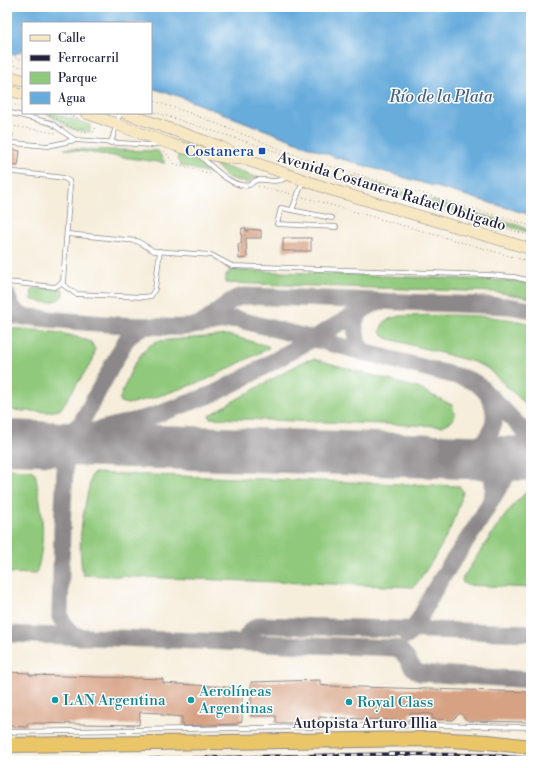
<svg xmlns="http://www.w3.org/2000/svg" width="538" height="768" viewBox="0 0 538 768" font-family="'Libre Bodoni',serif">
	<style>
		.green { fill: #90c97c; stroke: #59765c }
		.water { fill: #67acdc; stroke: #44678c }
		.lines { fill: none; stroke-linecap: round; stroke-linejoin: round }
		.taxiway { stroke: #8c888a; stroke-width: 17 }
		.runway { stroke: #8c888a; stroke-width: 44 }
		.building { fill: #d7a183 }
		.lane-casing { stroke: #8c888a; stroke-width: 5.5 }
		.secondary-casing { stroke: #8c888a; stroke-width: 12 }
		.highway-casing { stroke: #8c888a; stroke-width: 16 }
		.path { stroke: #8c888a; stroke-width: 1; stroke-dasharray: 1 3; stroke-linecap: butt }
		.lane { stroke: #fff; stroke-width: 4 }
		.secondary { stroke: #f7e8c3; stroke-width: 11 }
		.highway { stroke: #ebc669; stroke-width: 14 }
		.rail-casing { stroke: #22223b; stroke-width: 3.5 }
		.rail { stroke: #fff; stroke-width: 2; stroke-dasharray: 6; stroke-linecap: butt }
		.transit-dot { fill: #1a4fb4; stroke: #fff; stroke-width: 1.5 }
		.culture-dot { fill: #0f9aa8; stroke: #fff; stroke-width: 1.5 }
		.labels { text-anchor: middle; stroke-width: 3; stroke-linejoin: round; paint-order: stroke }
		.transit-label { font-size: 15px; fill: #164399; stroke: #fff; text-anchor: end }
		.street-label { font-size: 15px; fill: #22223b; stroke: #fff }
		.culture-label { font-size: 15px; fill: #0d838f; stroke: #fff; text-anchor: start }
		.water-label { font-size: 16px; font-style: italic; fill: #416083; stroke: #fff }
	</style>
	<rect width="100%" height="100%" fill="#fff"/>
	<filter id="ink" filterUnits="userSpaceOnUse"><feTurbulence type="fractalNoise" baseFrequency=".025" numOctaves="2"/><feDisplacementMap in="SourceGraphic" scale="8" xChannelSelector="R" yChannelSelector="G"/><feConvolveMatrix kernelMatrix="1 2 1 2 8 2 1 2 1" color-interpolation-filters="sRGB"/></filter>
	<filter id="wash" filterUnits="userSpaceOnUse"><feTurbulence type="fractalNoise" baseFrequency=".012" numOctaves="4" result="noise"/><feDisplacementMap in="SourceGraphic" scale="16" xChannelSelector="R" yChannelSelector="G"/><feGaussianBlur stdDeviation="0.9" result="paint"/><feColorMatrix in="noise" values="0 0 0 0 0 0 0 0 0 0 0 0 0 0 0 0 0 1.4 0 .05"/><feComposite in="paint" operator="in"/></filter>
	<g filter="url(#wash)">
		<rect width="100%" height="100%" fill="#f6edda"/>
		<!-- green -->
		<g class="green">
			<path d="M46 113H53L90 125V132L72 129Z"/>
			<path d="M64 149 158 151 165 163Z"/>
			<path d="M179 153 202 163 217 175 181 166 177 159Z"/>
			<path d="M214 163 259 178H253L248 183 228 178Z"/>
			<path d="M348 176 520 226 528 230 527 232 347 179Z"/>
			<path d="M229 270 515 281 531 284V298L496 292 226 283V274H229Z"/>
			<path d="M40 288 63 289V295C56 305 41 303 31 299L32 289Z"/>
			<path d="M400 316C442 315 491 313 531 324V409L487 368 474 362 386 338 380 332C383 319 389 319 400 316Z"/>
			<path d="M7 328C36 330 65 331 91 342L95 349 93 360 60 410 48 412 7 410Z"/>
			<path d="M228 335 268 346 269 348 206 380 153 398 128 404 120 402V398C128 377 136 352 157 341Z"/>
			<path d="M314 359 418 388 452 405 455 416 450 422 442 426 210 418 209 415 304 361Z"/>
			<path d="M7 469 32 470 35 473C42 507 47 541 36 574L7 573Z"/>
			<path d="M95 473 459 486 463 491C456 525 435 559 414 587L83 575C76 540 84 508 92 474Z"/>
			<path d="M531 490V588L467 585 463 583 462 579C473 563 515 494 531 490Z"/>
		</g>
		<!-- water -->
		<path class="water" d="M7 7H531V215L335 157 175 95 151 88V23H23V50L14 55 7 53Z"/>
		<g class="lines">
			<!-- taxiway -->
			<g class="taxiway">
				<path d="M7 295C10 306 15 311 24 317"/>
				<path d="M363 309 354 322 358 344 365 353"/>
				<path d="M7 315C54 319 100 325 147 326 162 326 179 329 193 326 214 322 223 299 245 296L508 306 531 310"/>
				<path d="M201 325 236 319 464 378C501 389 505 435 470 452 464 455 456 455 449 456"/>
				<path d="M491 397 531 438"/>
				<path d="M64 437 81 423 126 340 137 329 148 326"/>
				<path d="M58 440 153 416 213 394 244 378 377 302"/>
				<path d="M40 444C55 448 62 453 65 469L62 528 60 617 69 632 80 637"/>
				<path d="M492 499C503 482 510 464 531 460"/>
				<path d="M7 634 395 648C409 653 407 667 420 673L531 680"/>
				<path d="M407 636C420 623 426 604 435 589 449 565 466 543 480 520 485 511 492 502 493 492 495 474 487 464 471 457"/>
				<path d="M243 642 251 630 260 625 531 633"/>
			</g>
			<!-- runway -->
			<path class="runway" d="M7 442 531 459"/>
		</g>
		<g id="blocks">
			<!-- building -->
			<g class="building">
				<path d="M7 133 13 134 10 142 11 149 20 151 18 166 7 164Z"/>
				<path d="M242 228H246V231H248V229L261 230V238H246L247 258 239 259 238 244H241Z"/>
				<rect x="283" y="238" width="28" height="13"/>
				<path d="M7 672 29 673V675L163 679V683L242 688V721L237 724 182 726V717L161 715V713L140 712 139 725 28 723 27 727 7 726Z"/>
				<path d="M320 680V685L327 686 531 692V722L468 721 460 713 453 720 432 719V714L410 713 409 721 319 717V723H276V716H251V682Z"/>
			</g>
		</g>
	</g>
	<g filter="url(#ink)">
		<use href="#blocks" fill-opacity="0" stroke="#8c888a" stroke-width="1"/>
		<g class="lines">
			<defs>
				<g id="lane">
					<path d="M7 112 51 123 75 140 151 145 160 143"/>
					<path d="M13 143 48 146 75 140"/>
					<path d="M111 143 120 113"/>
					<path d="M199 155C211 165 232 189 249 185 252 184 253 181 257 180 267 178 273 185 288 177"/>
					<path d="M7 171 64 178 69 181 70 185 63 282 55 287 7 282"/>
					<path d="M292 210 303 181"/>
					<path d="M332 218 281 208 277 224 336 227"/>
					<path d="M68 234 137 241 154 251 211 255 232 266 489 275 514 277 531 281"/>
					<path d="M62 284 76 294 144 297 151 296 155 289 160 251"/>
					<path d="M7 732 430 725 531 727"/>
				</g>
				<g id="secondary">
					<path d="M7 76 23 80"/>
					<path d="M7 90 23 94"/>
					<path d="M86 113C134 130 189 155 239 159"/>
					<path d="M125 113 221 147 244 159 332 190 531 249"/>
				</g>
				<path id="highway" d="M7 745 430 739 488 742 531 747"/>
			</defs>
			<!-- lane casing -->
			<use href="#lane" class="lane-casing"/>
			<!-- secondary casing -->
			<use href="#secondary" class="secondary-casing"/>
			<!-- highway casing -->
			<use href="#highway" class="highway-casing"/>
			<!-- path -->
			<g class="path">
				<path d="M7 64 23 67"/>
				<path d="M11 65 16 58 23 60"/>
				<path d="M151 100 187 112 303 158 531 226"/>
				<path d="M7 103 23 107"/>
				<path d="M151 111 269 149 336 178 531 236"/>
				<path d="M46 113 78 131 94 132 96 127"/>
				<path d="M61 113 80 119"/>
				<path d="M7 125 56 133"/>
				<path d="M164 151 175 164 212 174"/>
				<path d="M258 186 292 194"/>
				<path d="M303 197 531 262"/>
			</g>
			<!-- lane -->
			<use href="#lane" class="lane"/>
			<!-- secondary -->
			<use href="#secondary" class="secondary"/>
			<!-- highway -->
			<use href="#highway" class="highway"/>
			<defs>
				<path id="rail" d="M40 761 394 754 491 755 531 759"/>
			</defs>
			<!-- rail casing -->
			<use href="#rail" class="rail-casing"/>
			<!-- rail -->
			<use href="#rail" class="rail"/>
		</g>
	</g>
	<!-- markers -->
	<rect class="transit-dot" x="258" y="147" width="8" height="8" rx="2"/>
	<g class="culture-dot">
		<circle cx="55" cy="700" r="4"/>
		<circle cx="191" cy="700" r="4"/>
		<circle cx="349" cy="702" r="4"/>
	</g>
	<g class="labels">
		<!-- transit labels -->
		<g class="transit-label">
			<text x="254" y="156">Costanera</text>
		</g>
		<!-- street labels -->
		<g class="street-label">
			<text transform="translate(392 191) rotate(17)" y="5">Avenida Costanera Rafael Obligado</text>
			<text x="365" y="728">Autopista Arturo Illia</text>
		</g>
		<!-- culture labels -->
		<g class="culture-label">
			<text x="199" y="696">Aerolíneas<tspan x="199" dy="17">Argentinas</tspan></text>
			<text x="63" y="705">LAN Argentina</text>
			<text x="357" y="707">Royal Class</text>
		</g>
		<!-- water labels -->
		<g class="water-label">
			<text x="441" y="102">Río de la Plata</text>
		</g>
	</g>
	<!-- margin -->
	<rect width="538" height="768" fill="none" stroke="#fff" stroke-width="24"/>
	<!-- legend -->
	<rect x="22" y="22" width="130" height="92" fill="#ffffff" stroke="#a7a7b1"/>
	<rect x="30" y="35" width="20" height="6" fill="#f7e8c3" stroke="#a7a7b1"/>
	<text x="58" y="42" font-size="12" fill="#22223b">Calle</text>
	<rect x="30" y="55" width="20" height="6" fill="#22223b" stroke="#a7a7b1"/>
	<text x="58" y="62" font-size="12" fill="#22223b">Ferrocarril</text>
	<rect x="30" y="72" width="20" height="12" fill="#90c97c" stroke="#a7a7b1"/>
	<text x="58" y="82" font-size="12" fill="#22223b">Parque</text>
	<rect x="30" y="92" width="20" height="12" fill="#67acdc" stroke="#a7a7b1"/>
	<text x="58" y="102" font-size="12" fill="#22223b">Agua</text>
</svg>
